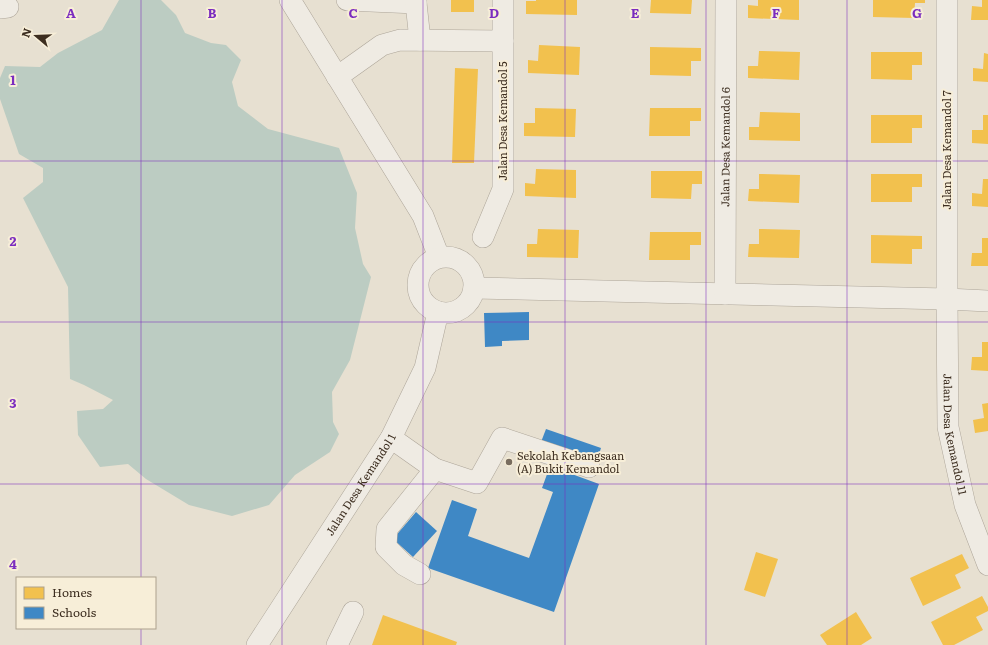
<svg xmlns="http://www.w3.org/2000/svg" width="988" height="645" viewBox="0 0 988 645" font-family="Literata,serif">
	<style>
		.water { fill: #bcccc2 }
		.homes { fill: #f2c14e }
		.schools { fill: #3f88c5 }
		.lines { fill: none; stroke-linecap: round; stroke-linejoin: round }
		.minor-casing { stroke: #ada599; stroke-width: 22 }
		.minor { stroke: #efebe3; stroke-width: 21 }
		.grid { fill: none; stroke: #7b2cbf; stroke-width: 1; stroke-opacity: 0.55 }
		.poi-dot { fill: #786c5e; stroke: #f7eed8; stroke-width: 1.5 }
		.labels { text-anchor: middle; stroke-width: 4; stroke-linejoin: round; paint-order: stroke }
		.street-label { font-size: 11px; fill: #3d2e20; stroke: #f7eed8 }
		.poi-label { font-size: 11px; fill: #3d2e20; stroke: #f7eed8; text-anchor: start }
		.grid-label { font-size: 13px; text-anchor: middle; font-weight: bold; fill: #7b2cbf; stroke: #f7eed8; stroke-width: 4; stroke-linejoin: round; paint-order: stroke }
	</style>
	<rect width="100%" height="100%" fill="#e7e0d1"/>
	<!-- water -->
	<path class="water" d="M119 0H161L176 15 185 33 211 43 226 45 241 60 232 82 238 106 268 129 339 148 357 193 355 228 363 264 371 277 350 360 332 392 333 422 339 434 330 452 295 475 269 505 232 516 189 505 146 479 128 464 100 467 78 435 77 411 103 409 113 400 84 385 70 379 68 287 23 198 43 182V168L19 154 0 99V78L5 66 40 67 58 53 102 30Z"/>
	<!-- homes -->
	<g class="homes">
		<rect x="451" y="0" width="23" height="12"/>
		<path d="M536 0H577V15L526 14V1H536Z"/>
		<path d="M651 0H692L691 14 650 13Z"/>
		<path d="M758 0H799V20L748 18V5L758 6Z"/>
		<path d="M873 0H925V3H915L914 18 873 17Z"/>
		<path d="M982 0H988V20H971L972 6 982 7Z"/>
		<path d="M539 45 580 47 579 75 528 73V60L538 61Z"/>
		<path d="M650 47 701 48V61H691V76L650 75Z"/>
		<path d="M759 51 800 52 799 80 748 78V66H758Z"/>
		<path d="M871 52H922V65H912V80L871 79Z"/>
		<path d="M984 53 988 54V82L973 81V68L983 69Z"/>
		<path d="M455 68 478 69 474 163H452Z"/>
		<path d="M535 108 576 109 575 137 524 136V123H535Z"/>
		<path d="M650 108H701V121H690V136H649Z"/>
		<path d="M760 112 800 113V141L749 140V127H759Z"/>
		<path d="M871 115H922V128H912V143H871Z"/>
		<path d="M983 115H988V144L972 143V130H983Z"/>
		<path d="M536 169 576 170V198L525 196V183L535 184Z"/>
		<path d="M651 171H702V184H692L691 199 651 198Z"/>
		<path d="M759 174 800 175 799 203 748 201 749 189H759Z"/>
		<path d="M871 174H922V187H912V202H871Z"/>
		<path d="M983 179H988V207L972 206V193L982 194Z"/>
		<path d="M538 229 579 230 578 258 527 257V244H537Z"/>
		<path d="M759 229 800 230 799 258 748 257 749 244H759Z"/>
		<path d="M650 232H701V245H690V260H649Z"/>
		<path d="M871 235 922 236V249H912V264L871 263Z"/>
		<path d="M982 238H988V266H971L972 253H982Z"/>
		<path d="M982 342H988V371L971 370 972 357H982Z"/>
		<path d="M988 403V431L975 433 973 420 984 418 982 404Z"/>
		<path d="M756 552 778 559 765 597 744 590Z"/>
		<path d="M962 554 969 568 955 575 961 588 923 606 910 578Z"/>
		<path d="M982 596 988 607V611L976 617 983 630 954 645H943L931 622Z"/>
		<path d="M856 612 872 638 861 645H827L820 635Z"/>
		<path d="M383 615 457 642 456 645H372Z"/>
	</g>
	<!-- schools -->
	<g class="schools">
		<path d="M529 312V340L502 341V346L485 347 484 313Z"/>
		<path d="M546 429 601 448 597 461 541 442Z"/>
		<path d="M550 466 599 484 554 612 428 568 452 500 477 509 468 536 529 558 553 492 542 488Z"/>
		<path d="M416 512 437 531 413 557 393 539Z"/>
	</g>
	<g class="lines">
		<defs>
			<g id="minor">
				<path d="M290 0 423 216 439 257"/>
				<path d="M347 0 416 3V0"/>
				<path id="s1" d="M947 0V299L948 427 965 505 988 565"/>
				<path d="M416 3 420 40"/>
				<path d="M0 8 8 7"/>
				<path d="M337 77 382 45 400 40 503 41"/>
				<path d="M483 237 503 189V0"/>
				<circle cx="446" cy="285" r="28"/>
				<path d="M474 288 947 299 988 301"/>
				<path id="s2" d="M725 294 726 0"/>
				<path d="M391 438 435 469 387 529 386 547 404 565 420 574"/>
				<path d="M435 469 477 483 502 438 589 467"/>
				<path id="s3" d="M257 645 391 438 425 368 438 312"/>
				<path d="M337 645 353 612"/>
			</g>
		</defs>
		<!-- minor casing -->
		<use href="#minor" class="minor-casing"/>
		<!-- minor -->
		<use href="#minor" class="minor"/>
	</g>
	<!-- grid -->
	<path class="grid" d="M141 0V578M282 0V645M423 0V645M565 0V645M706 0V645M847 0V645M0 161H988M0 322H988M0 484H988M141 628V645"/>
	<!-- markers -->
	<circle class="poi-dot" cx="509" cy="462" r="4"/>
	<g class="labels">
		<!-- street labels -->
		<g class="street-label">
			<text transform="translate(503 121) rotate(-90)" y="4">Jalan Desa Kemandol 5</text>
			<text dy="4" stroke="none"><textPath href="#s2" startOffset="147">Jalan Desa Kemandol 6</textPath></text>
			<text transform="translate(947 150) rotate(-90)" y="4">Jalan Desa Kemandol 7</text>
			<text dy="4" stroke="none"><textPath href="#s1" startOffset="435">Jalan Desa Kemandol 11</textPath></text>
			<text dy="4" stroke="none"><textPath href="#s3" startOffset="191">Jalan Desa Kemandol 1</textPath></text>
		</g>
		<!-- poi labels -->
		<g class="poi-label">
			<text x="517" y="460">Sekolah Kebangsaan<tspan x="517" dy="13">(A) Bukit Kemandol</tspan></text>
		</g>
	</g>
	<g class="grid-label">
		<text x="71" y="18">A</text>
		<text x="212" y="18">B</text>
		<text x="353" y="18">C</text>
		<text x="494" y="18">D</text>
		<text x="635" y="18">E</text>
		<text x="776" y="18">F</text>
		<text x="917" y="18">G</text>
		<text x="13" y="85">1</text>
		<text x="13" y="246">2</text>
		<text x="13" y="408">3</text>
		<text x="13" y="569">4</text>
	</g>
	<!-- legend -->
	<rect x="16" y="577" width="140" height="52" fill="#f7eed8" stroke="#ada18e"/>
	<rect x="24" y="587" width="20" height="12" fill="#f2c14e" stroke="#ada18e"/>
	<text x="52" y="597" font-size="12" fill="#3d2e20">Homes</text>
	<rect x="24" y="607" width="20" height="12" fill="#3f88c5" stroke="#ada18e"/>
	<text x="52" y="617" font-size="12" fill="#3d2e20">Schools</text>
	<!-- north arrow -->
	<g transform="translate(36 36) rotate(289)" stroke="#f7eed8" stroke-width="3" paint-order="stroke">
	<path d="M0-3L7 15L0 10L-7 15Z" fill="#3d2e20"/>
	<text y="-6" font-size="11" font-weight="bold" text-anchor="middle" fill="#3d2e20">N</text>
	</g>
</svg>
